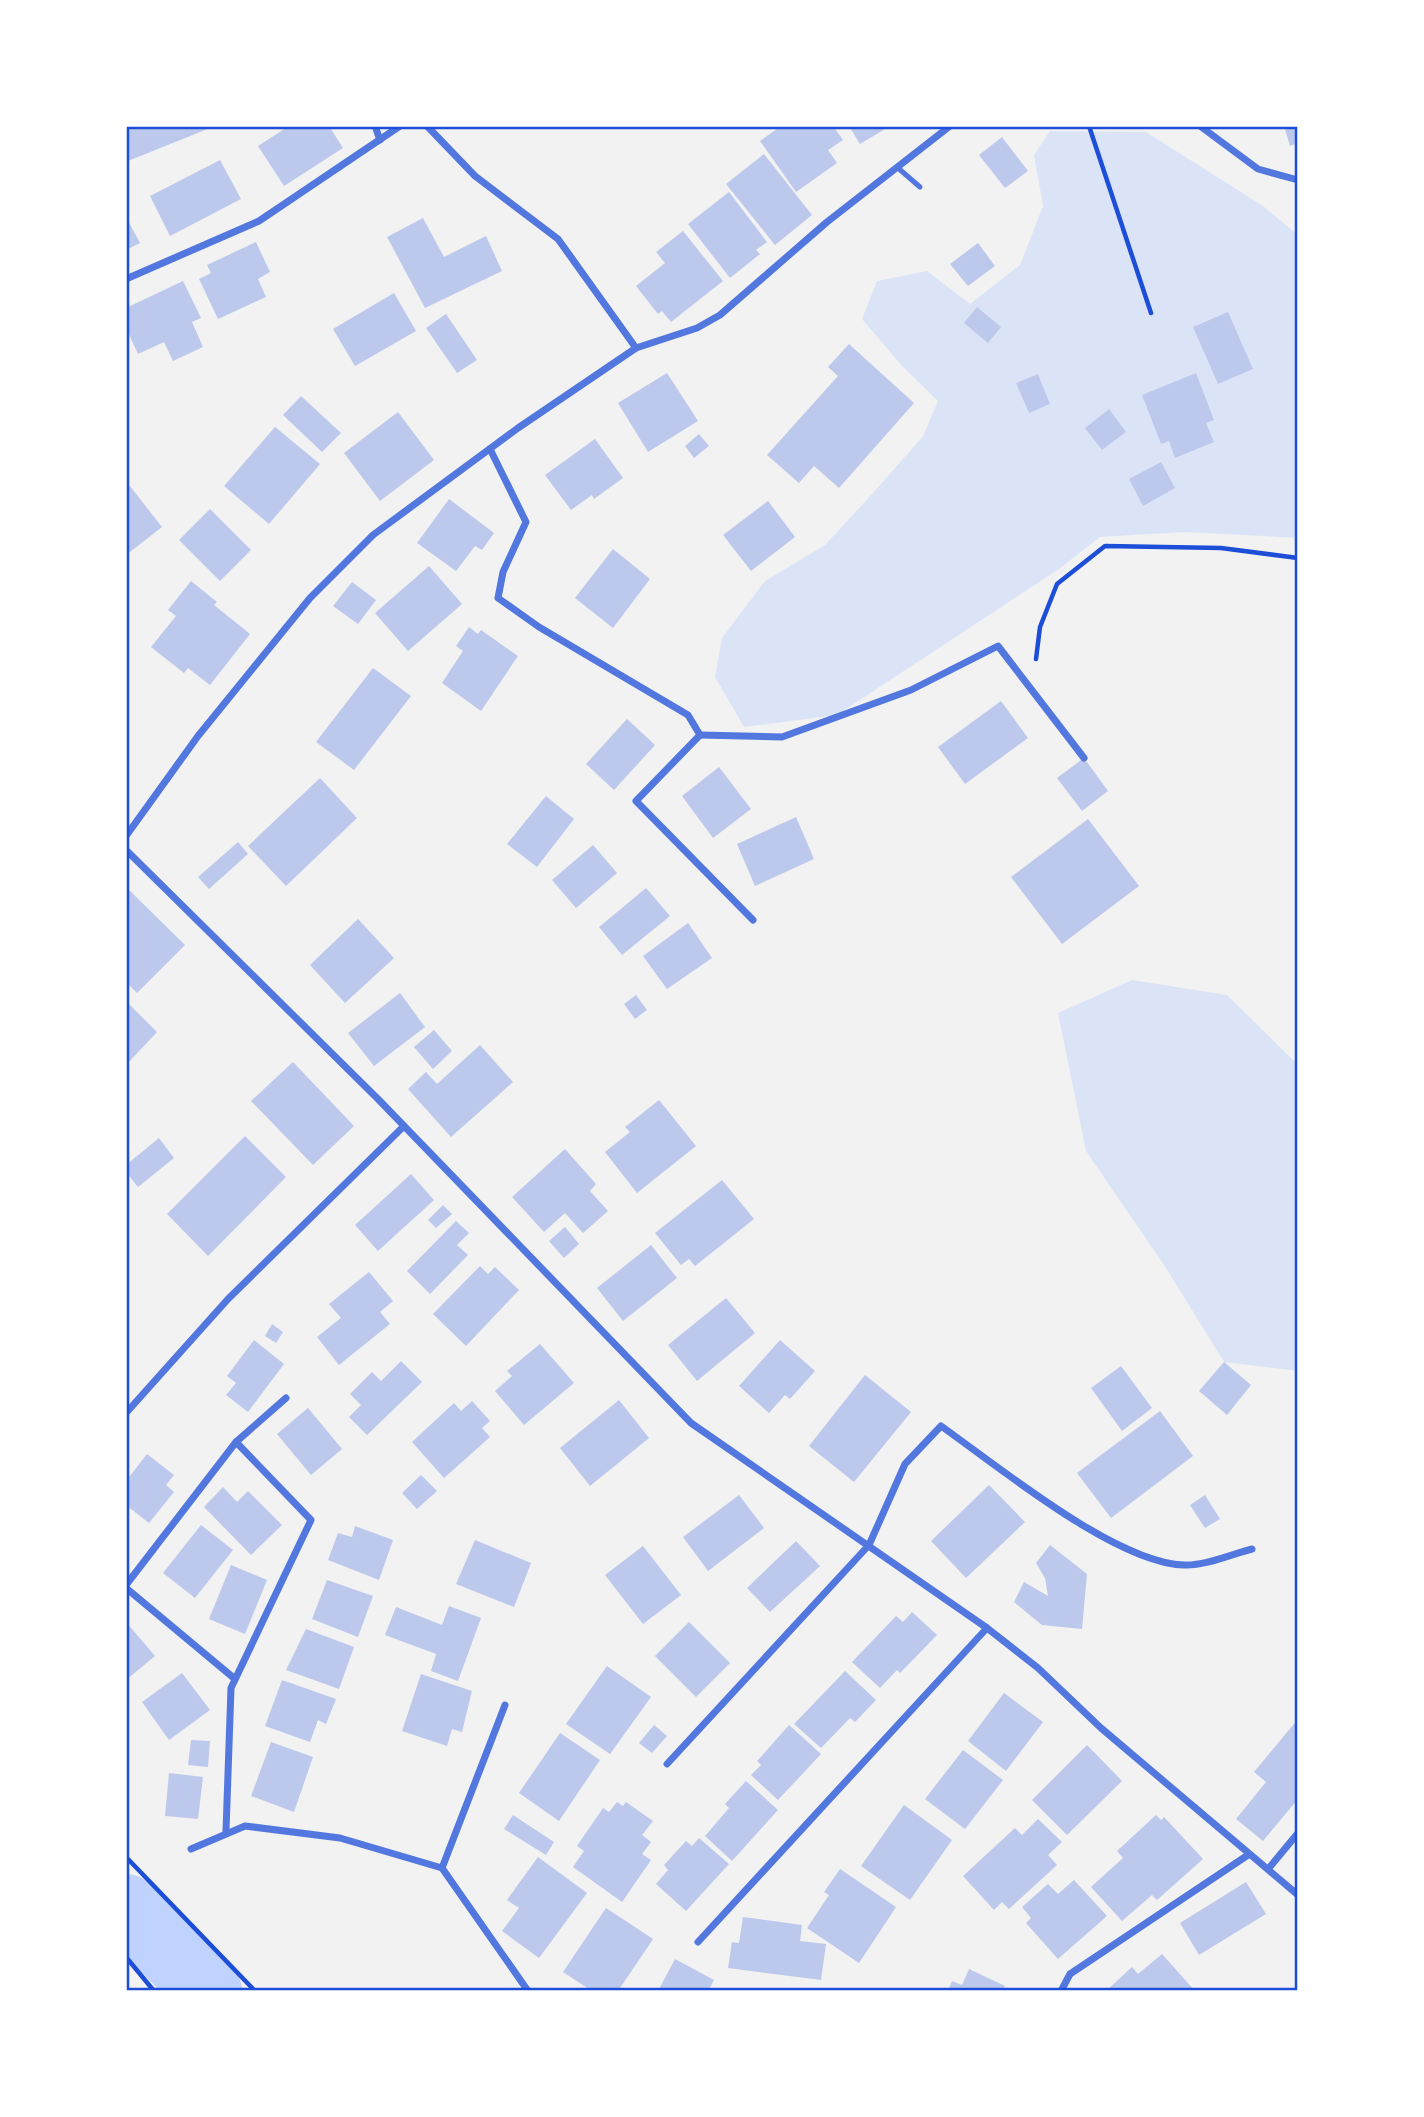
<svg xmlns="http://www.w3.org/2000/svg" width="1424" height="2117" viewBox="0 0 1424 2117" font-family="'Alegreya Sans',sans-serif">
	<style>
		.green { fill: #dbe4f7 }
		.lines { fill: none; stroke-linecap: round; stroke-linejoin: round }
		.river { stroke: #bfd3fe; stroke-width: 68 }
		.building { fill: #bdc9ec }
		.path { stroke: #1d4ed8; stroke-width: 4.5 }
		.service { stroke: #5277de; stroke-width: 5 }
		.minor { stroke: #5277de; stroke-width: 7 }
		.neatline { fill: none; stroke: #1d4ed8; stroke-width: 2.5 }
	</style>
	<rect width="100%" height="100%" fill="#f2f2f2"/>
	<!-- green -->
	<g class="green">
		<path d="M1050 131 1146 132 1263 206 1298 235V538L1185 532 1100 537 1059 569 837 715 744 727 715 677 722 638 765 581 825 545 873 493 923 436 938 401 903 367 862 319 877 281 927 271 970 304 1020 265 1043 206 1034 155Z"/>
		<path d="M1132 980 1227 995 1298 1065V1371L1224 1362 1166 1268 1086 1151 1058 1013Z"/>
	</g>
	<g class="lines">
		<!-- river -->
		<path class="river" d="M126 1908 208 1991"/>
	</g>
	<!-- building -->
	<g class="building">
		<path d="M126 126H215L128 161Z"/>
		<path d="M289 126H329L343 148 284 186 258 146Z"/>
		<path d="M781 126H833L843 140 828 150 837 163 796 192 760 141Z"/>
		<path d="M849 126H890L860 144Z"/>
		<path d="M1284 126H1298V143L1290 146Z"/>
		<path d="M1002 137 1028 171 1005 188 979 155Z"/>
		<path d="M764 154 812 215 775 245 726 184Z"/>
		<path d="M220 160 241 199 170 236 150 196Z"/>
		<path d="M729 192 767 242 756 250 760 254 730 278 688 224Z"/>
		<path d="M126 217 140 243 126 250Z"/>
		<path d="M423 218 444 257 486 236 502 271 425 308 387 237Z"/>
		<path d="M683 231 723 281 671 322 662 311 658 314 636 286 665 263 656 252Z"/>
		<path d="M256 242 270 272 258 279 266 297 218 319 199 279 211 273 207 265Z"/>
		<path d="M978 243 995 266 968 286 950 264Z"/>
		<path d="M183 281 201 318 192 322 203 347 173 361 164 342 138 354 126 328V308Z"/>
		<path d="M394 293 416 331 355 366 333 329Z"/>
		<path d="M977 307 1001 327 988 343 964 323Z"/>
		<path d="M1228 312 1253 369 1218 384 1193 327Z"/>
		<path d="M446 314 477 360 457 373 426 328Z"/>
		<path d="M849 344 914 403 839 488 814 466 799 483 767 455 838 376 828 367Z"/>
		<path d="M667 373 698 421 648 452 618 403Z"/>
		<path d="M1196 373 1214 420 1206 423 1214 442 1175 458 1169 441 1161 444 1142 395Z"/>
		<path d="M1038 374 1050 404 1029 413 1016 383Z"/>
		<path d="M301 396 341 433 322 452 283 415Z"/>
		<path d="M1109 409 1126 432 1102 450 1085 428Z"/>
		<path d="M398 412 434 460 380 501 344 453Z"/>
		<path d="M275 427 320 464 269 524 224 486Z"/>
		<path d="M699 434 709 446 694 458 685 446Z"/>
		<path d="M595 439 623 478 594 499 592 495 571 510 545 475Z"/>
		<path d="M1161 462 1175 488 1143 506 1129 479Z"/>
		<path d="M126 481 162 527 126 555Z"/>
		<path d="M449 499 494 533 482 550 475 546 456 571 417 543Z"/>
		<path d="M768 501 795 537 751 571 723 535Z"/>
		<path d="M210 509 251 550 220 581 179 540Z"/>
		<path d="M613 549 650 579 613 628 575 598Z"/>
		<path d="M429 566 462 604 408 651 375 613Z"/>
		<path d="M191 581 217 602 214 605 250 634 210 685 188 668 184 673 151 647 176 616 168 610Z"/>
		<path d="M352 582 376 600 358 624 333 606Z"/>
		<path d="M469 627 478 634 481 630 518 656 481 711 442 683 463 651 456 646Z"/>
		<path d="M373 668 411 696 354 770 316 742Z"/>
		<path d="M1001 701 1028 738 965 784 938 747Z"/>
		<path d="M627 719 655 745 614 790 586 764Z"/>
		<path d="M1084 758 1108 791 1082 811 1057 778Z"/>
		<path d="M719 767 751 809 713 838 682 796Z"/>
		<path d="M320 778 357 818 286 886 248 846Z"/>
		<path d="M546 796 574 819 537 867 507 844Z"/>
		<path d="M796 817 814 859 755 886 737 844Z"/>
		<path d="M1088 819 1139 886 1062 944 1011 877Z"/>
		<path d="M238 842 248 854 209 889 198 877Z"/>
		<path d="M593 845 617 873 576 908 552 880Z"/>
		<path d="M126 887 185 945 137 993 126 982Z"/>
		<path d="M646 888 670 916 622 955 599 927Z"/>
		<path d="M358 919 394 958 345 1003 310 965Z"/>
		<path d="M688 923 712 958 667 989 643 956Z"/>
		<path d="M400 993 425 1027 374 1066 348 1033Z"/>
		<path d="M636 995 647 1010 635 1019 624 1004Z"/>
		<path d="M126 1001 157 1032 126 1065Z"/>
		<path d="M434 1030 452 1051 433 1069 414 1047Z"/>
		<path d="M480 1045 513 1082 451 1137 408 1089 426 1072 437 1084Z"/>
		<path d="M293 1062 354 1126 313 1165 251 1101Z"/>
		<path d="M659 1100 696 1146 637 1193 605 1152 630 1132 625 1127Z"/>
		<path d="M245 1136 286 1177 208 1256 167 1214Z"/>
		<path d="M159 1138 174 1158 138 1187 126 1172V1165Z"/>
		<path d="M565 1149 596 1184 590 1191 608 1211 583 1233 565 1213 544 1232 512 1197Z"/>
		<path d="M411 1174 434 1200 378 1251 355 1225Z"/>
		<path d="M722 1180 754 1219 695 1266 689 1259 681 1265 655 1233Z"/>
		<path d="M443 1205 452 1214 436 1228 428 1220Z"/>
		<path d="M456 1221 469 1233 457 1245 468 1255 430 1294 407 1271Z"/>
		<path d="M565 1227 579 1244 564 1258 549 1241Z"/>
		<path d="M651 1245 677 1278 623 1321 597 1288Z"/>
		<path d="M480 1266 488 1274 495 1267 519 1290 466 1346 433 1314Z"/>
		<path d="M369 1272 393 1301 380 1312 390 1324 339 1365 317 1337 341 1318 329 1304Z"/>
		<path d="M726 1298 755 1333 697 1381 668 1345Z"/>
		<path d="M272 1324 283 1332 276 1343 265 1336Z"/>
		<path d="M254 1340 284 1364 248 1412 226 1395 236 1383 227 1376Z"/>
		<path d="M780 1340 815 1371 790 1399 785 1395 769 1413 739 1386Z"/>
		<path d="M540 1344 574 1383 524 1425 495 1391 512 1376 507 1371Z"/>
		<path d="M401 1361 422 1382 367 1435 349 1417 361 1405 350 1394 372 1372 381 1381Z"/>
		<path d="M1224 1362 1251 1385 1227 1415 1199 1391Z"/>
		<path d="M1121 1366 1152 1408 1122 1431 1091 1388Z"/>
		<path d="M865 1375 911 1412 854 1482 809 1446Z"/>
		<path d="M619 1400 649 1438 590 1486 560 1448Z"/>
		<path d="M472 1401 490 1421 482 1428 490 1437 444 1478 412 1442 454 1403 461 1411Z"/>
		<path d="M308 1408 342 1449 311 1475 277 1434Z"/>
		<path d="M1160 1411 1193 1456 1111 1518 1077 1473Z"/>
		<path d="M147 1454 174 1475 166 1485 174 1492 149 1523 126 1505V1481Z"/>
		<path d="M421 1475 437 1491 417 1509 402 1493Z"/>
		<path d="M989 1485 1025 1522 966 1578 931 1541Z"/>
		<path d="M223 1487 237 1502 248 1491 282 1525 251 1555 204 1507Z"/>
		<path d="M739 1495 764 1528 708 1571 683 1537Z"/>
		<path d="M1205 1495 1220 1519 1205 1528 1190 1505Z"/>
		<path d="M201 1525 233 1550 195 1598 163 1573Z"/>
		<path d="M355 1526 393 1540 379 1580 328 1560 338 1533 352 1537Z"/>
		<path d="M475 1540 531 1563 514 1607 456 1584Z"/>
		<path d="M796 1541 820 1566 770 1612 747 1588Z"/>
		<path d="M1050 1545 1087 1574 1082 1629 1042 1625 1014 1602 1024 1582 1048 1596 1045 1578 1036 1563Z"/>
		<path d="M643 1546 681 1595 643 1624 605 1575Z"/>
		<path d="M231 1565 267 1580 245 1634 209 1619Z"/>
		<path d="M327 1580 373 1596 358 1637 312 1619Z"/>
		<path d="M449 1606 481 1618 458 1681 431 1671 436 1654 385 1635 396 1607 442 1625Z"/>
		<path d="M912 1612 937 1635 900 1673 897 1670 880 1688 852 1662 896 1616 903 1622Z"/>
		<path d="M126 1622 155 1656 126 1680Z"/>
		<path d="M689 1622 730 1663 696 1697 655 1656Z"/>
		<path d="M306 1629 354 1647 339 1689 286 1670Z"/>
		<path d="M607 1666 651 1697 610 1754 566 1724Z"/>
		<path d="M845 1671 876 1700 855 1722 850 1718 821 1748 794 1724Z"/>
		<path d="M182 1673 210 1710 169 1740 142 1702Z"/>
		<path d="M421 1674 472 1691 462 1732 452 1729 447 1746 402 1731Z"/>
		<path d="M282 1680 336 1699 326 1724 318 1720 310 1742 265 1726Z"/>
		<path d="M1004 1693 1043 1722 1006 1771 968 1741Z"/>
		<path d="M1298 1719V1799L1263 1841 1236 1819 1266 1782 1254 1772Z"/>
		<path d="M654 1725 667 1736 652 1753 639 1743Z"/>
		<path d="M789 1725 821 1754 778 1800 751 1775 761 1765 757 1761Z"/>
		<path d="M560 1733 600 1760 559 1821 519 1793Z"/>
		<path d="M191 1740 210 1741 208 1767 188 1765Z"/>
		<path d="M271 1742 313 1757 294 1812 251 1796Z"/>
		<path d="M1087 1745 1122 1781 1067 1835 1032 1800Z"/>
		<path d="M963 1750 1003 1780 965 1829 925 1799Z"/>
		<path d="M169 1773 203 1777 198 1819 165 1816Z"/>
		<path d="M746 1781 778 1810 732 1861 705 1836 729 1808 725 1804Z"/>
		<path d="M617 1802 623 1806 626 1802 653 1821 642 1835 651 1842 642 1854 651 1860 622 1902 573 1867 584 1851 577 1846 603 1808 609 1812Z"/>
		<path d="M904 1805 952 1840 910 1900 861 1866Z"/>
		<path d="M513 1815 554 1842 546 1855 504 1829Z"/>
		<path d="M1156 1815 1161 1820 1164 1817 1203 1859 1157 1900 1152 1895 1122 1921 1091 1887 1123 1858 1117 1851Z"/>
		<path d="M1038 1819 1062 1842 1048 1855 1057 1865 1009 1909 1002 1902 994 1910 963 1876 1015 1828 1022 1835Z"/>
		<path d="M699 1838 729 1864 686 1911 656 1884 668 1870 664 1865 686 1841 692 1846Z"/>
		<path d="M538 1857 587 1893 539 1958 502 1931 519 1908 507 1900Z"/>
		<path d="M840 1869 896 1907 859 1963 807 1928 829 1895 824 1892Z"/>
		<path d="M1074 1880 1107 1916 1058 1959 1026 1923 1031 1918 1022 1907 1048 1884 1058 1894Z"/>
		<path d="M1246 1882 1266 1914 1199 1955 1180 1923Z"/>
		<path d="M606 1908 653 1939 618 1991H592L563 1972Z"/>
		<path d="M743 1917 802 1925 800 1941 826 1944 821 1980 728 1968 732 1942 739 1943Z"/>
		<path d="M1162 1954 1195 1991H1106L1132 1967 1138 1974Z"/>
		<path d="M675 1959 714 1980 708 1991H658Z"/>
		<path d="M969 1969 1005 1986 1002 1991H948L952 1981 962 1985Z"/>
	</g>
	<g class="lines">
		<!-- path -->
		<g class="path">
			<path d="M1089 126 1151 313"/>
			<path d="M1036 659 1040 627 1057 584 1105 546 1221 548 1298 558"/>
			<path d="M126 1857 255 1991"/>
			<path d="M126 1957 154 1991"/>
		</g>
		<!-- service -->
		<path class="service" d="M898 168 920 187"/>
		<!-- minor -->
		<g class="minor">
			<path d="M375 126 380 140"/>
			<path d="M427 126 475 176 558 239 636 348"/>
			<path d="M1200 126 1258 169 1298 180"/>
			<path d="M126 279 259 221 400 126"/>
			<path d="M490 449 526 522 503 572 498 598 539 627 688 715 700 735 636 801 753 920"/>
			<path d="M700 735 782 737 911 690 998 646 1084 758"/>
			<path d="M126 836 198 736 310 598 373 535 518 428 636 348 697 328 720 315 827 222 950 126"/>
			<path d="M126 850 378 1099 691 1423 987 1628 1038 1668 1101 1728 1298 1895"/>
			<path d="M126 1413 228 1299 403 1127"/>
			<path d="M126 1585 236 1442 286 1398"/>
			<path d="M126 1588 235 1679"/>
			<path d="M667 1764 869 1545 905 1464 941 1426C999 1467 1116 1563 1184 1565 1205 1566 1232 1554 1252 1549"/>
			<path d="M226 1831 231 1688 311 1520 236 1442"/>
			<path d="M191 1849 245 1826 340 1838 442 1868 505 1705"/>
			<path d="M442 1868 528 1991"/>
			<path d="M1269 1868 1298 1833"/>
			<path d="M698 1942 987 1628"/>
			<path d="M1061 1991 1070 1974 1248 1855"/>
		</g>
	</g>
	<!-- border -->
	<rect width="1424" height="2117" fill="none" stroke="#ffffff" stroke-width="256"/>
	<rect x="128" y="128" width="1168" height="1861" class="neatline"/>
</svg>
